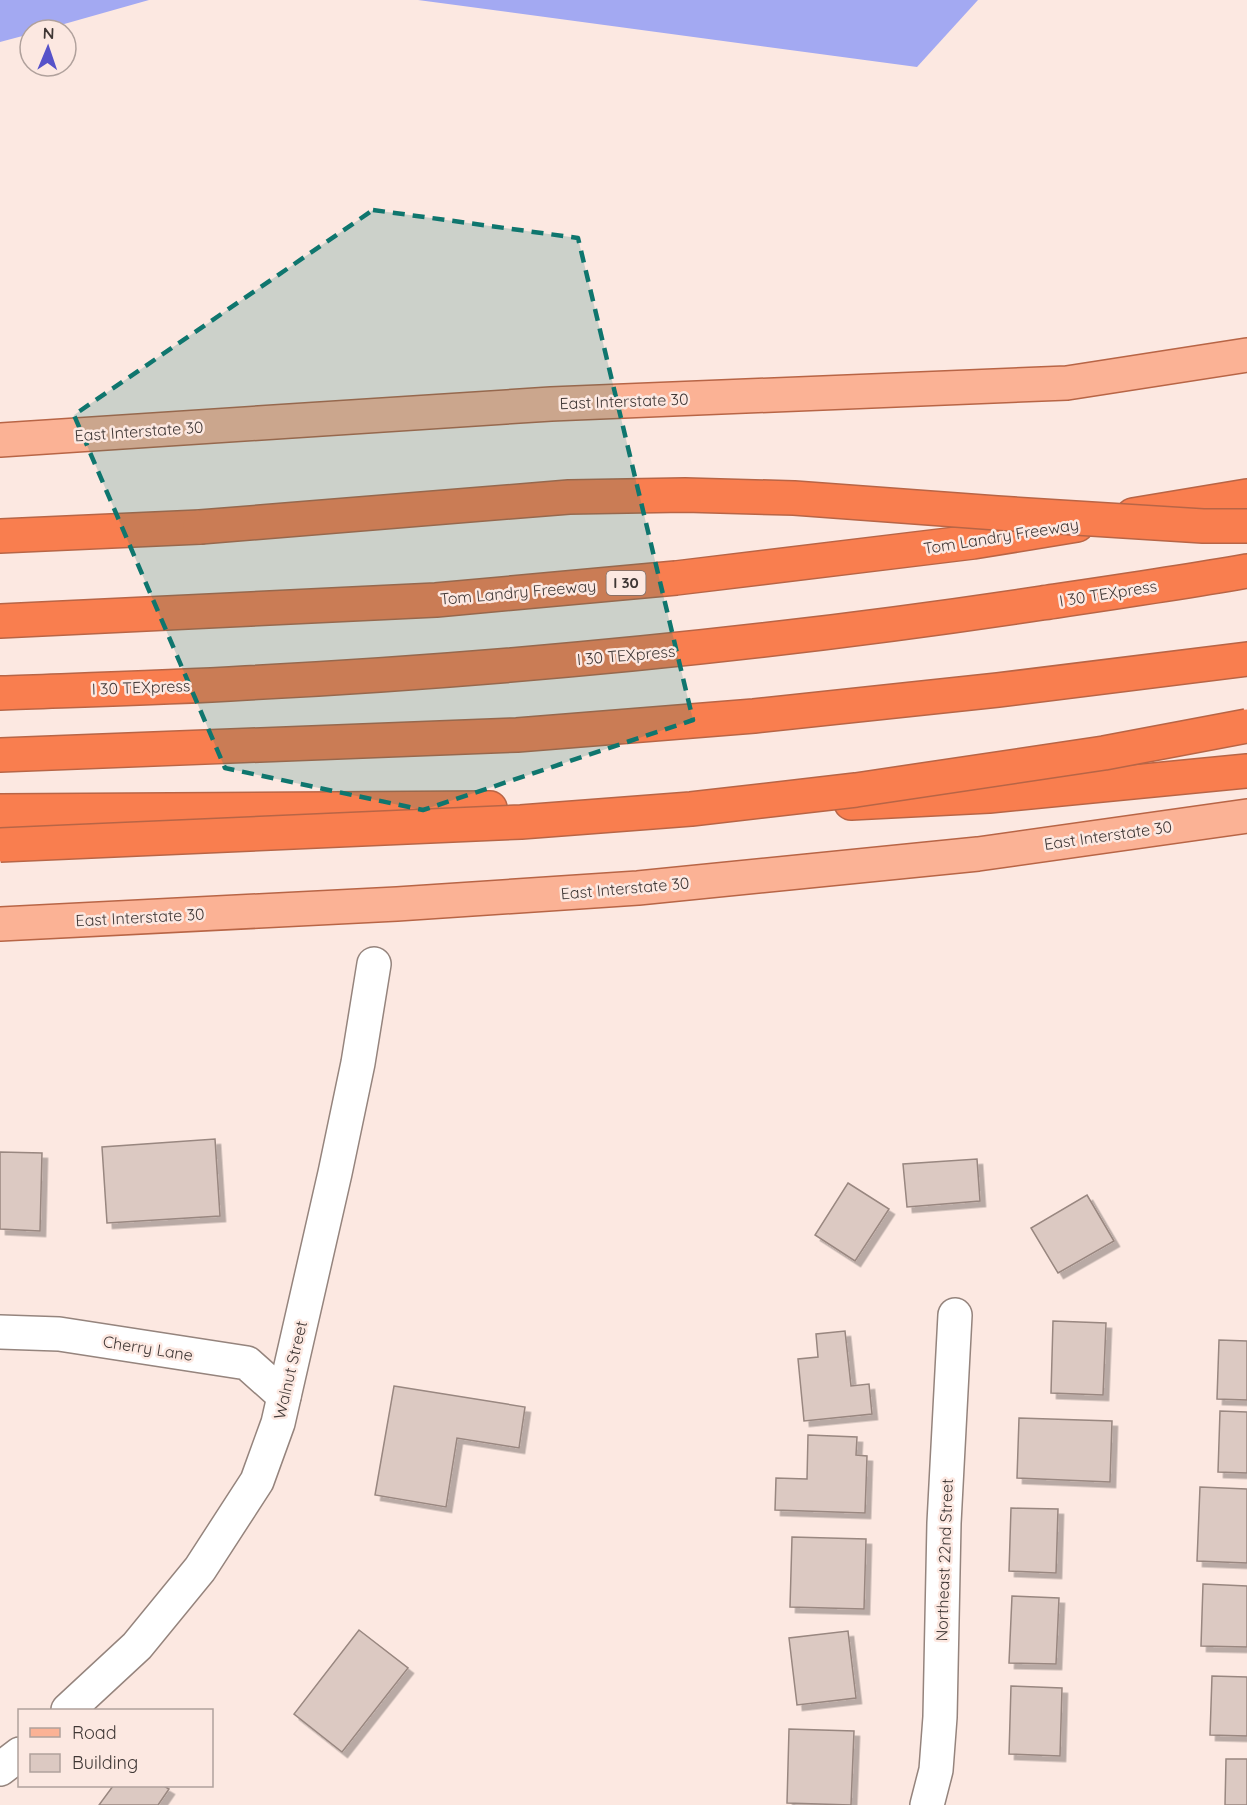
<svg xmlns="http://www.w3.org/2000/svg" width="1247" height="1805" viewBox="0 0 1247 1805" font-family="Quicksand,sans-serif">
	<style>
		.forest { fill: #a3a9f2 }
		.building { fill: #dcc9c2; stroke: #998780; stroke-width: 1.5; filter: url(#shadow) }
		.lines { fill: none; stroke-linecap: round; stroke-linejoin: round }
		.minor-casing { stroke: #95847d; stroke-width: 36 }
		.major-casing { stroke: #b86546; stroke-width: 36 }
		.highway-casing { stroke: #b86546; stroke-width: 36 }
		.minor { stroke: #fff; stroke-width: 33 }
		.major { stroke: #fbb295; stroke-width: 33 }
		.highway { stroke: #f97e4f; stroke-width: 33 }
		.highway-bridge-casing { stroke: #b86546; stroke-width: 36; stroke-linecap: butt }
		.highway-bridge { stroke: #f97e4f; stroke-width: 33 }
		.marked { fill: #0f766e; fill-opacity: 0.2; stroke: #0f766e; stroke-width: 4.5; stroke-dasharray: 12 8; stroke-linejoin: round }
		.labels { text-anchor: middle; stroke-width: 5; stroke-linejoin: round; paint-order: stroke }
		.shield { fill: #fce8e1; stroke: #786c69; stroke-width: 1.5 }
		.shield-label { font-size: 15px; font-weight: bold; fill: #3f3735 }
		.street-label { font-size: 16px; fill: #3f3735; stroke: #fce8e1 }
	</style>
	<defs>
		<filter id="shadow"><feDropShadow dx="5.5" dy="5.5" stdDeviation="0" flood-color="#0004"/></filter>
	</defs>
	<rect width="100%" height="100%" fill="#fce8e1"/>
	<!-- forest -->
	<g class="forest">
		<path d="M0 0H149L43 30H30V34L0 42Z"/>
		<path d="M418 0H978L917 67Z"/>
	</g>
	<!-- building -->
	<g class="building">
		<path d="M215 1139 220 1216 107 1223 102 1147Z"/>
		<path d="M0 1152 42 1153 40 1231 0 1229Z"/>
		<path d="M977 1159 980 1201 907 1207 903 1164Z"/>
		<path d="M848 1183 889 1209 855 1261 815 1235Z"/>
		<path d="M1087 1195 1114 1241 1058 1273 1031 1228Z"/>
		<path d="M1053 1321 1106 1323 1103 1395 1051 1393Z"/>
		<path d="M845 1331 851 1386 869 1384 872 1414 804 1421 798 1359 818 1357 816 1334Z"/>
		<path d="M1219 1340 1247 1341V1400L1217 1399Z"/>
		<path d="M394 1386 525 1407 519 1448 457 1438 446 1507 375 1495Z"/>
		<path d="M1220 1411 1247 1412V1473L1218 1472Z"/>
		<path d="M1019 1418 1112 1421 1110 1482 1017 1478Z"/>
		<path d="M808 1435 857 1437 856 1455 867 1456 865 1513 775 1510 776 1478 807 1479Z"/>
		<path d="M1200 1487 1247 1489V1563L1197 1561Z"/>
		<path d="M1011 1508 1058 1509 1056 1573 1009 1571Z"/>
		<path d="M792 1537 866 1539 864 1609 790 1607Z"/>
		<path d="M1203 1584 1247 1586V1647L1201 1646Z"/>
		<path d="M1012 1596 1059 1598 1056 1664 1009 1663Z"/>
		<path d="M359 1630 408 1668 342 1752 294 1714Z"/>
		<path d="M848 1631 856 1698 797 1705 789 1638Z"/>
		<path d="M1212 1676 1247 1677V1736L1210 1735Z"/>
		<path d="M1011 1686 1062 1688 1060 1756 1009 1754Z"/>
		<path d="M789 1729 854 1731 851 1805 787 1803Z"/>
		<path d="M1226 1759H1247V1805H1225Z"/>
		<path d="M113 1786H164L169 1789 158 1805H99Z"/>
	</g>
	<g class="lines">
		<defs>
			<g id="minor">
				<path d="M0 1332 59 1334 247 1363 284 1396"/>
				<path d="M68 1710 137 1646 200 1569 257 1481 278 1423 335 1173 358 1063 374 964"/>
				<path d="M0 1769 20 1754"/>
				<path d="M927 1805 936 1770 940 1717 944 1523 955 1315"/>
			</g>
			<g id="major">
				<path d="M0 440 551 404 1067 383 1247 355"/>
				<path d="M0 924 397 904 638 888 978 854 1247 816"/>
			</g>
			<g id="highway">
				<path d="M1133 515 1247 496"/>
				<path d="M0 536 200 527"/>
				<path d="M0 621 436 600 676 578 973 542 1077 525"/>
				<path d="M0 693C82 690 164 688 246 683 512 669 778 643 1042 603 1110 593 1179 583 1247 571"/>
				<path d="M0 755 517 735 754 716 998 690 1247 659"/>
				<path d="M851 803 989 796 1247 771"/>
				<path d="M0 811 490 808"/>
			</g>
		</defs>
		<!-- minor casing -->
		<use href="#minor" class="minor-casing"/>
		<!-- major casing -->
		<use href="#major" class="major-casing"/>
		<!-- highway casing -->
		<use href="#highway" class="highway-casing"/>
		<!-- minor -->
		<use href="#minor" class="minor"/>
		<!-- major -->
		<use href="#major" class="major"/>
		<!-- highway -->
		<use href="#highway" class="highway"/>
		<defs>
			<g id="highway-bridge">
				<path d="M200 527 569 497 685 495 794 498 997 513 1203 526H1247"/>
				<path d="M0 845 521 822 691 809 856 790 1104 753 1247 726"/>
			</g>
		</defs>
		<!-- highway-bridge casing -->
		<use href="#highway-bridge" class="highway-bridge-casing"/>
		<!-- highway-bridge -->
		<use href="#highway-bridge" class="highway-bridge"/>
	</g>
	<!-- marked area -->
	<path class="marked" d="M373 210 578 238 693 720 423 810 225 768 74 415Z"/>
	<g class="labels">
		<!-- shield labels -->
		<rect class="shield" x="606.5" y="571" width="39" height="24" rx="4.5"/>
		<g class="shield-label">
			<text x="626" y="588">I 30</text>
		</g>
		<!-- street labels -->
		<g class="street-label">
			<text transform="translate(624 401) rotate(-2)" y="6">East Interstate 30</text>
			<text transform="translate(139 431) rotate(-4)" y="6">East Interstate 30</text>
			<text transform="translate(1001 536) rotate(-9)" y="6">Tom Landry Freeway</text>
			<text transform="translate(518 592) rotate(-5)" y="6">Tom Landry Freeway</text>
			<text transform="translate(1108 593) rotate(-9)" y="6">I 30 TEXpress</text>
			<text transform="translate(626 655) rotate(-5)" y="6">I 30 TEXpress</text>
			<text transform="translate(141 687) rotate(-2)" y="6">I 30 TEXpress</text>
			<text transform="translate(1108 835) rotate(-8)" y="6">East Interstate 30</text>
			<text transform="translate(625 888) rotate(-5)" y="6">East Interstate 30</text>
			<text transform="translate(140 917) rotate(-3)" y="6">East Interstate 30</text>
			<text transform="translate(148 1348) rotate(9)" y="6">Cherry Lane</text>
			<text transform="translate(290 1370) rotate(-77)" y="6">Walnut Street</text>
			<text transform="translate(944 1560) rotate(-88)" y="6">Northeast 22nd Street</text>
		</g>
	</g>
	<!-- legend -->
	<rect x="18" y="1709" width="195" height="78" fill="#fce8e1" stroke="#b0a19c" stroke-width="1.5"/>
	<rect x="30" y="1728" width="30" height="9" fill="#fbb295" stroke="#b0a19c" stroke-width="1.5"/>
	<text x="72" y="1739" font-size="18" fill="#3f3735">Road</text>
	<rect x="30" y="1754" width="30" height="18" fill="#dcc9c2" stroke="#b0a19c" stroke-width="1.5"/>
	<text x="72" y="1769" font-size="18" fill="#3f3735">Building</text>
	<!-- north arrow -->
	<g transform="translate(48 48) rotate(2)"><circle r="28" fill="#fce8e1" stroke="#b0a19c" stroke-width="1.5"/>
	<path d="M0-4.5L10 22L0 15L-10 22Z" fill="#5652c9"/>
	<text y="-9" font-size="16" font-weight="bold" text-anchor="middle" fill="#3f3735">N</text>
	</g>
</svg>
